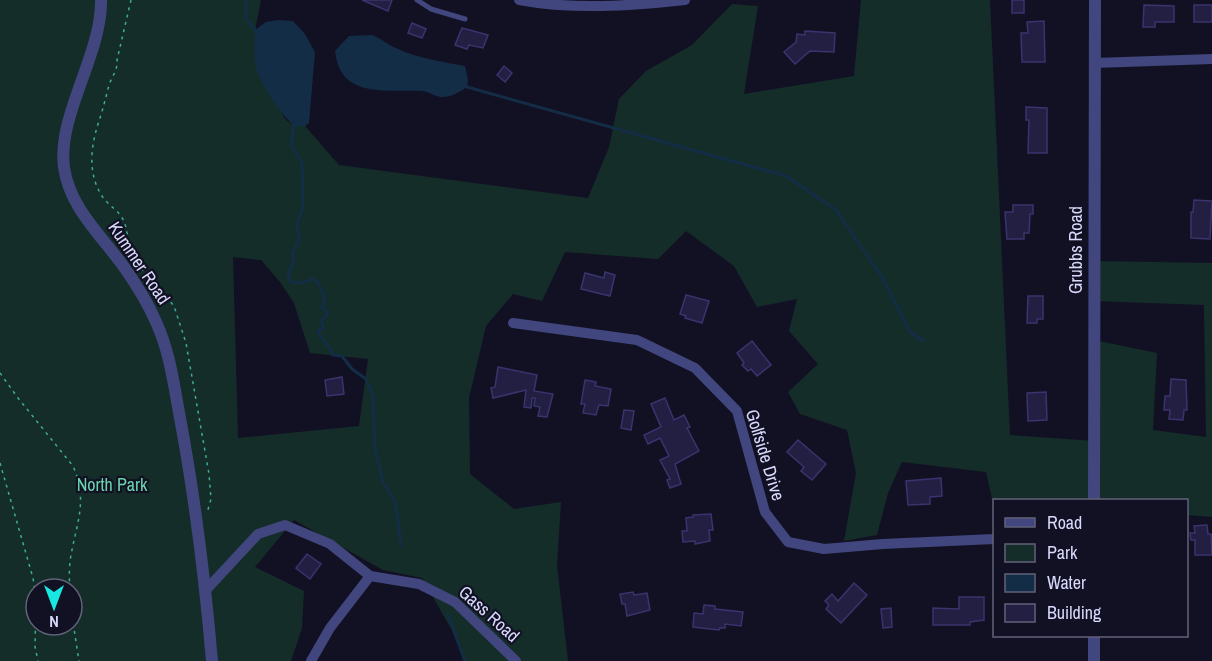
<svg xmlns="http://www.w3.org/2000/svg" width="1212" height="661" viewBox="0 0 1212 661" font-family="'Archivo Narrow',sans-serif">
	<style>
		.green { fill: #152d29; fill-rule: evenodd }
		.water { fill: #132d46 }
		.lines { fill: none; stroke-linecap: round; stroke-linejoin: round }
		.stream { stroke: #132d46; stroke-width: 3 }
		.building { fill: #221f43; stroke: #38346d; stroke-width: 1.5 }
		.path { stroke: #3cac97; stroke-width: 1.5; stroke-dasharray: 3 4.5; stroke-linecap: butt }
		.service { stroke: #41467e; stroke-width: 5 }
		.minor { stroke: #41467e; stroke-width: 10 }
		.tertiary { stroke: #41467e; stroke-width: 12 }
		.labels { text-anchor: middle; stroke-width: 4.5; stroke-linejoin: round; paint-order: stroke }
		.street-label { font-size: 18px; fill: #d8d9fb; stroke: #121124 }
		.park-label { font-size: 18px; fill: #6bd4ad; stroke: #121124 }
	</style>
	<rect width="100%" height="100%" fill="#121124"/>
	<!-- green -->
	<path class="green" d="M0 0H261L255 30 265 86 286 120 295 126H305L339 165 588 198 609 147 619 99 646 71 692 45 732 4 758 6 744 94 854 76 861 0H990L1010 435 1094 441V340L1157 353 1153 430 1206 437 1204 305 1094 301V261L1212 263V517L1187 515 1186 500H994V508L986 472 902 462 888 493 877 535 844 541 856 473 847 430 800 414 788 392 818 364 789 331 797 299 757 307 734 266 686 231 658 259 565 252 542 301 513 294 486 326 469 398 470 474 514 509 561 502 557 565 568 661H465L461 646 422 578 383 570 294 520 255 567 304 591 302 628 291 661H0ZM233 257 261 260 280 282 294 303 310 353 368 359 359 426 238 438ZM36 589H72V625H36Z"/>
	<!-- water -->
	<g class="water">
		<path d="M278 20 293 21 305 34 315 52 309 123 305 126H295C281 116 258 81 255 63 254 53 255 41 255 30L266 22Z"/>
		<path d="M372 35C382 39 388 45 398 49 418 58 443 62 465 66L468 80 467 87C460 92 449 98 441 97 434 96 429 92 423 91 388 89 340 100 335 51L349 36Z"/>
	</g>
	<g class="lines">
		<!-- stream -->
		<g class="stream">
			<path d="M246 0V19L258 33"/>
			<path d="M467 87 786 176 836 210 882 277 910 332 924 341"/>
			<path d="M294 122 291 146 302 162 303 206 297 224 299 240 293 252V264L288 275 290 281C298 285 304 282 312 279L317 281 325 298 322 308 326 310 328 314 321 320 323 328 318 332C320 338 330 346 333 355L342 356 352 369 366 379 373 396 375 450 383 482 395 501 401 545"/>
			<path d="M448 615 465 661"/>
		</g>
	</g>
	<!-- building -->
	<g class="building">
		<path d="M362 0H392L388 11Z"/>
		<rect x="1012" y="0" width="12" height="13"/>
		<path d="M1144 5 1174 6V22H1155V27H1143Z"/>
		<rect x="1194" y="5" width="18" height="17"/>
		<path d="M1044 21 1045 62H1022L1021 33H1028L1027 22Z"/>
		<path d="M412 23 426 29 422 38 408 33Z"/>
		<path d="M462 28 488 35 483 48 469 45 467 49 455 45Z"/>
		<path d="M805 31 835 33 834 52 810 51 795 64 784 52 796 42 797 34 805 35Z"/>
		<path d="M504 66 512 73 505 82 497 75Z"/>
		<path d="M1026 107 1047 108V153H1028L1029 120H1026Z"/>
		<path d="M1194 200 1212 201 1210 239 1191 238V212H1193Z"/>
		<path d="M1013 205H1033V214H1030L1029 233H1024V239H1007L1005 212H1013Z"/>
		<path d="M605 272 615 275 610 296 581 289 585 273 604 278Z"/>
		<path d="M686 295 709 301 702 323 685 318 686 316 680 314Z"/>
		<path d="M1028 296H1043V319H1037V323H1027Z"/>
		<path d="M752 341 771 365 757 376 751 369 748 371 742 365 744 363 737 353Z"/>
		<path d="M498 367 537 375 534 391 553 394 547 417 538 416 540 407 534 406 535 398H532L531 408 524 407 526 390 493 398 491 388 495 387Z"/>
		<path d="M342 377 344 394 327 396 325 380Z"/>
		<path d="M1171 379 1186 380 1187 410H1184L1183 420 1169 419 1170 410H1164L1165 396H1170Z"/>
		<path d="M585 380 596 382 595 386 611 389 608 406 599 405 596 415 583 413 585 404H581Z"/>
		<path d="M1046 392 1047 420 1028 421 1027 393Z"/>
		<path d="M665 398 674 420 684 415 690 427 687 428 699 451 675 464 681 484 670 488 667 480 670 479 660 460 669 456 660 438 648 444 644 435 661 427 651 404Z"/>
		<path d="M624 410 634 411 631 430 621 428Z"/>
		<path d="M798 440 826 464 812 480 801 471 804 467 787 452Z"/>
		<path d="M941 478 942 496 930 497V504L908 505 906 481Z"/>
		<path d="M711 514 713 530H709L710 541 695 544V541L683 542 682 531H687L686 518 693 517V515Z"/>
		<path d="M1207 525 1208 534H1211L1212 555H1195V540H1191L1190 533H1195L1194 526Z"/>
		<path d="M307 554 321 564 310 579 296 568Z"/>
		<path d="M854 583 867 595 841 623 826 609 829 605 825 601 832 594 838 601Z"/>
		<path d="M633 592 634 595 647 593 650 610 627 616 625 604H622L620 594Z"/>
		<path d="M959 597H984V620L970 622V625H933V608L959 609Z"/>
		<path d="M704 605 715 606V609L743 612 741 626 725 624V628H720L719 630 693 627 694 613 703 614Z"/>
		<path d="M891 608 892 627 883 628 881 609Z"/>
	</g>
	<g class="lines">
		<!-- path -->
		<g class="path">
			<path d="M131 0 117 60C118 70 112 76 109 85 106 97 103 109 99 121 91 145 87 173 102 196 107 204 116 209 121 216 130 229 126 247 134 260"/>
			<path d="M136 263 174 306 186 343 209 474 211 499 207 513"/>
			<path d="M0 373 18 398 73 466C88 500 77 522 71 555 69 566 69 578 70 589"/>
			<path d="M0 463 33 578 36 600 35 647 38 661"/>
			<path d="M72 616 79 661"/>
		</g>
		<!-- service -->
		<path class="service" d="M417 0 431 9 465 19"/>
		<!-- minor -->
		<g class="minor">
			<path d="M519 0C574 10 629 6 685 0"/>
			<path d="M1094 63 1212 59"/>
			<path d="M513 323 637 340 695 368 737 411 765 512 788 542 824 549 883 544 994 539"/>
			<path d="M370 576 419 584 455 602 516 661"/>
			<path d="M206 590 258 534 285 525 330 544 370 576 330 628 311 661"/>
		</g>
		<!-- tertiary -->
		<g class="tertiary">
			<path d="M101 0C102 54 57 116 64 167 69 207 102 236 124 267 136 284 148 303 156 322 170 352 174 386 180 418 195 498 205 580 212 661"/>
			<path d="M1094 500 1095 0"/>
			<path d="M1094 661V636"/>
		</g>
	</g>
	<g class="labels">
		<!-- street labels -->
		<g class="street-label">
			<text transform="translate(1076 250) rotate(-90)" y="6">Grubbs Road</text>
			<text transform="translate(139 263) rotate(56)" y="6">Kummer Road</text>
			<text transform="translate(765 455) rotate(73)" y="6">Golfside Drive</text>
			<text transform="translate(489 614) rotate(42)" y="6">Gass Road</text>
		</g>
		<!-- park labels -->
		<g class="park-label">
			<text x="112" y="491">North Park</text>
		</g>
	</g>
	<!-- legend -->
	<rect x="993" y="499" width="195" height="138" fill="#121124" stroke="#61617a" stroke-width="1.5"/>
	<rect x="1005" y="518" width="30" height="9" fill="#41467e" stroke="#61617a" stroke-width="1.5"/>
	<text x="1047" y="529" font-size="18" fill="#d8d9fb">Road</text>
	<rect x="1005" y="544" width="30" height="18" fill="#152d29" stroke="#61617a" stroke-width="1.5"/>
	<text x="1047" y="559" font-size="18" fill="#d8d9fb">Park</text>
	<rect x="1005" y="574" width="30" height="18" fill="#132d46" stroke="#61617a" stroke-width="1.5"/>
	<text x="1047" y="589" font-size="18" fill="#d8d9fb">Water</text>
	<rect x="1005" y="604" width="30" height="18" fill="#221f43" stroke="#61617a" stroke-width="1.5"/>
	<text x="1047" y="619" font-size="18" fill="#d8d9fb">Building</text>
	<!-- north arrow -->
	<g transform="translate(54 607) rotate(180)"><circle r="28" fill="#121124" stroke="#61617a" stroke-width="1.5"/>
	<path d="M0-4.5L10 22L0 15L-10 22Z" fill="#18e7e2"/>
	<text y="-9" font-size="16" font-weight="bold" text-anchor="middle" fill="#d8d9fb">N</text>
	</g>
</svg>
